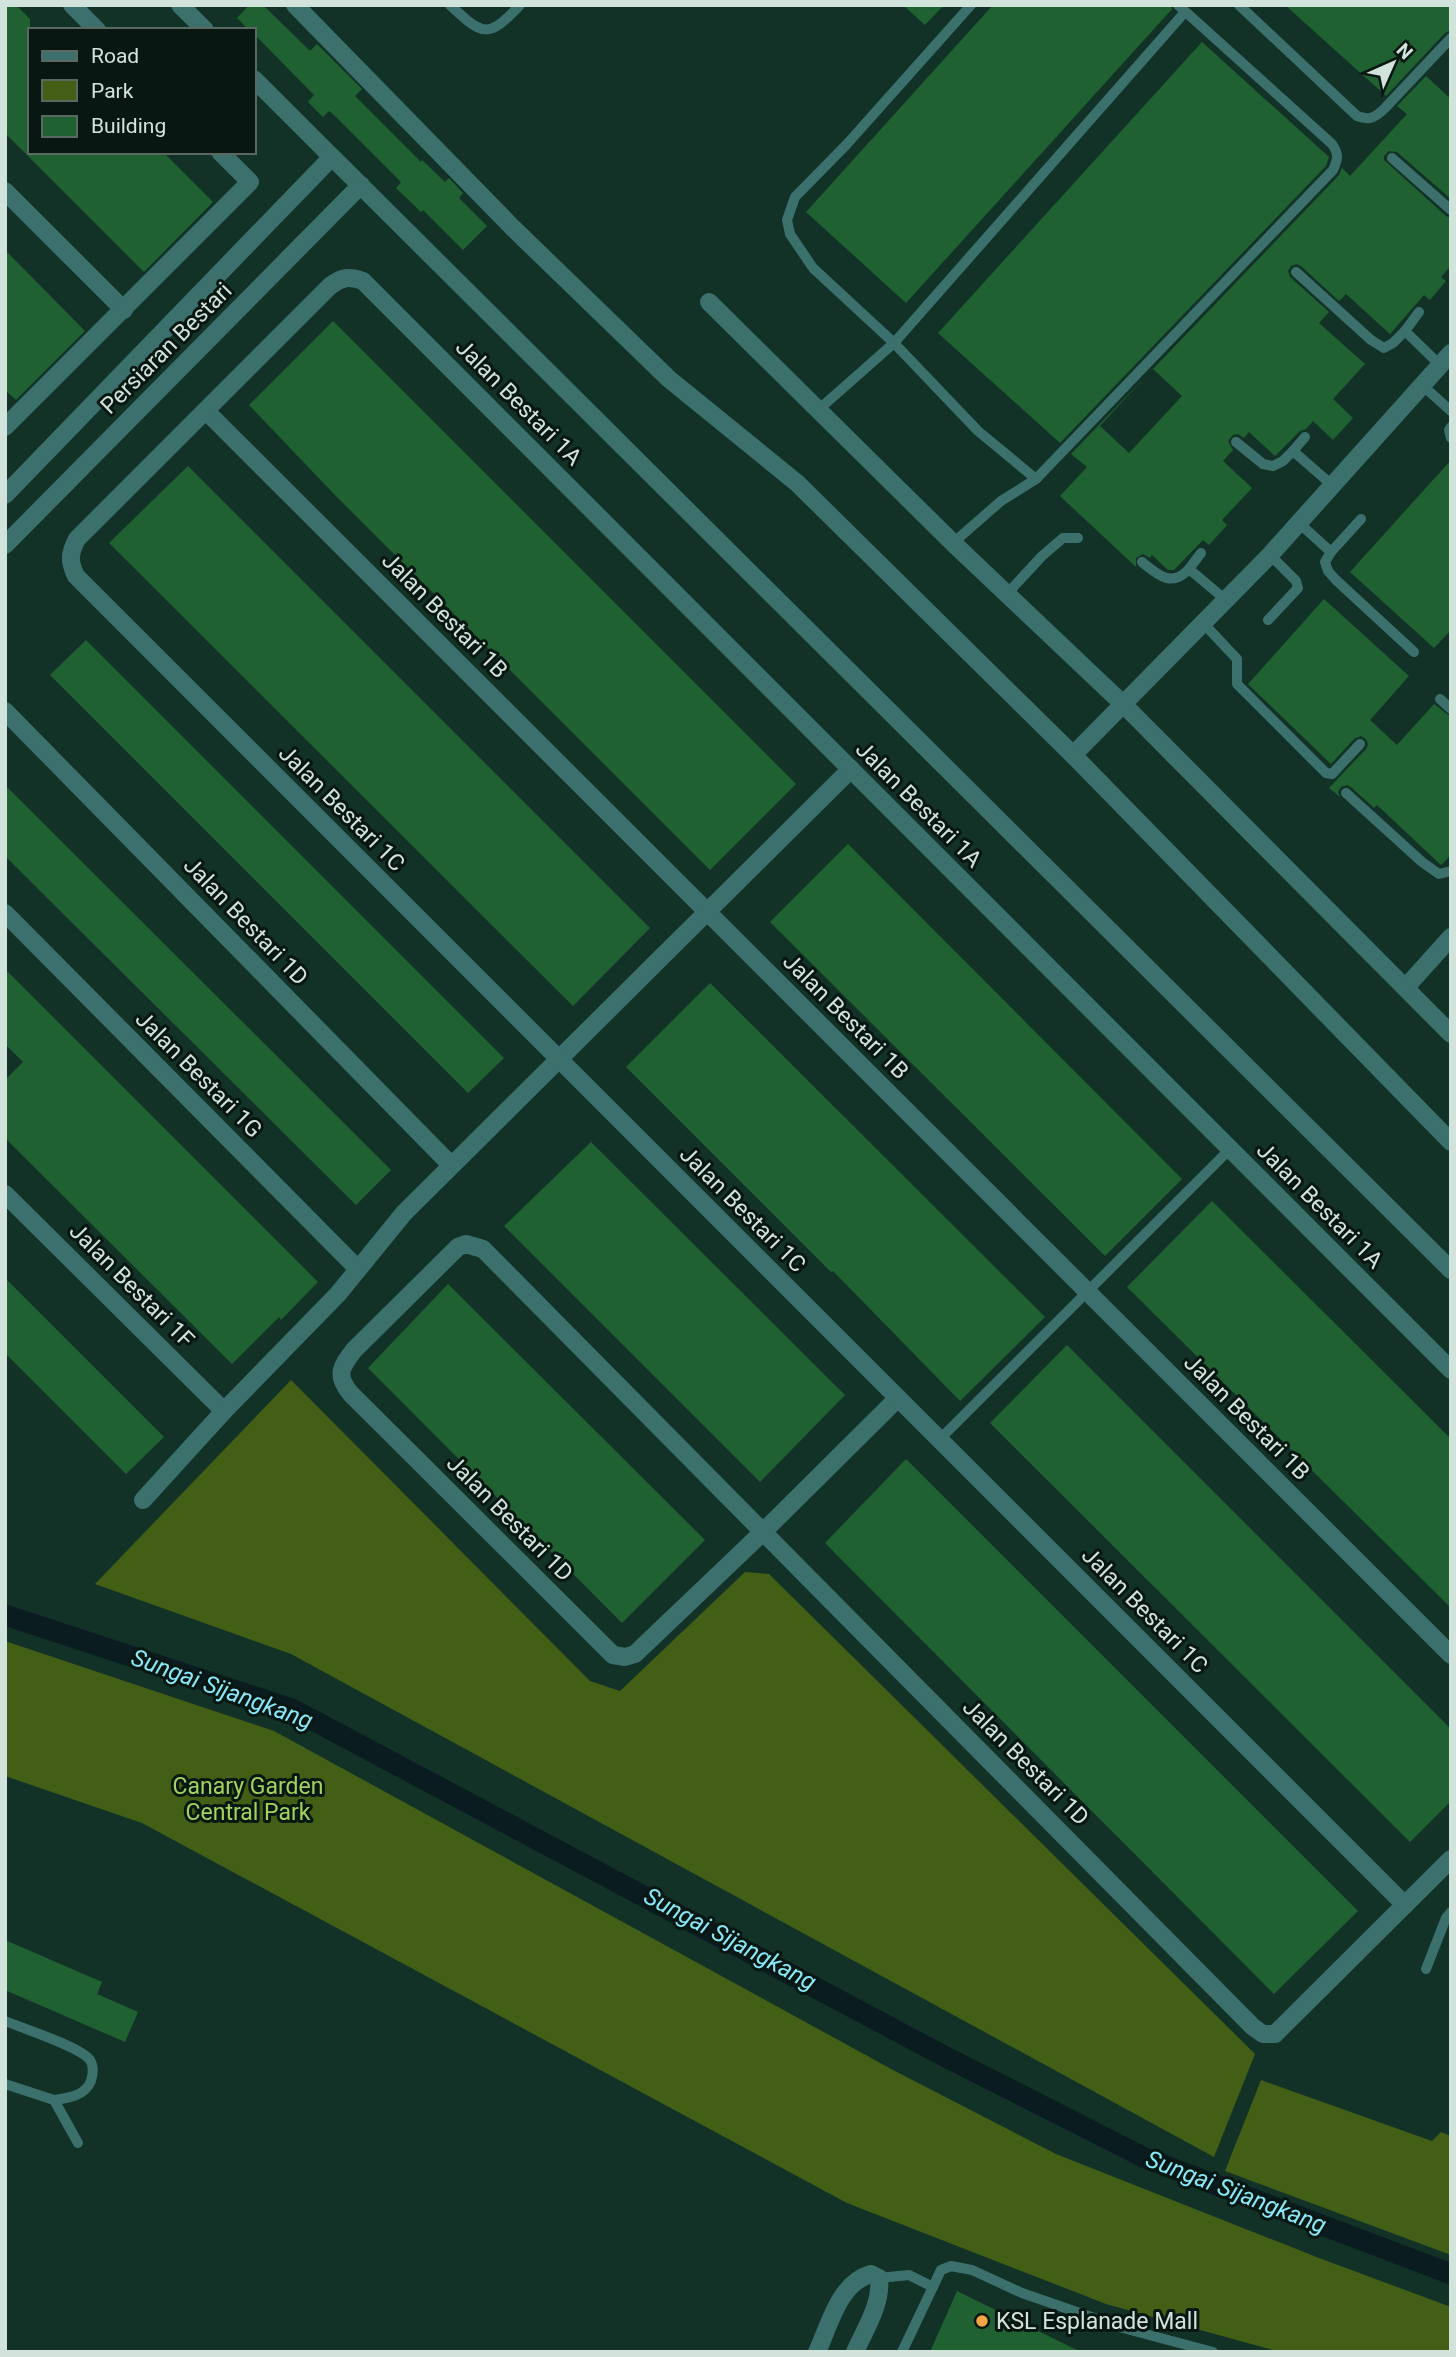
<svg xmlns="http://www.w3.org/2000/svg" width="1456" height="2357" viewBox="0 0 1456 2357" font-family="Roboto,sans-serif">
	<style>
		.green { fill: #435f16 }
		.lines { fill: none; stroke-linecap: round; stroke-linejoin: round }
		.canal { stroke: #0a1c20; stroke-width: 21 }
		.building { fill: #206131 }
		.service { stroke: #3c706d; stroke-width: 10 }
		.minor { stroke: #3c706d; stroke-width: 18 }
		.tertiary { stroke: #3c706d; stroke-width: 18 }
		.poi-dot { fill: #f4a345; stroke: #091712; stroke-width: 2.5 }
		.labels { text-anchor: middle; stroke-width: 6; stroke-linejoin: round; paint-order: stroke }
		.street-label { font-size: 23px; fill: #d1e3db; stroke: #091712 }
		.park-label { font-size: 23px; fill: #a2d35e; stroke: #091712 }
		.poi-label { font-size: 23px; fill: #d1e3db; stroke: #091712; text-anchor: start }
		.water-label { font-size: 24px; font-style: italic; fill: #89e8fa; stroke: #091712 }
	</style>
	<rect width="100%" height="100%" fill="#123228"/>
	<!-- green -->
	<g class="green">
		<path d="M291 1380 590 1681 620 1691 745 1572 769 1574 1255 2054 1214 2157 291 1654 95 1584Z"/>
		<path d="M5 1641 274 1731 893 2070 1056 2154 1319 2258 1451 2307V2352H1280L1106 2304 847 2203 142 1823 5 1776Z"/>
		<path d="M1261 2080 1432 2141 1441 2132 1451 2136V2255L1225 2171Z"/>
	</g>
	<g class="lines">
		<!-- canal -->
		<path class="canal" d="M5 1615 292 1709 940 2054 1145 2158 1451 2274"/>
	</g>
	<!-- building -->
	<g class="building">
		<path d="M5 5H16L30 19V152H163L213 202 144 272 5 133Z"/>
		<path d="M249 5H263L310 51 317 44 362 89 355 96 421 162 422 160 445 182 449 178 463 193 459 198 487 226 463 250 423 210 421 212 396 188 401 182 335 116 329 111 323 117 308 102 314 95 254 34V30H249L237 18Z"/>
		<path d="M903 5H944L925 25Z"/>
		<path d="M993 5H1170L1172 9 906 303 806 212Z"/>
		<path d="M1285 5H1451V30L1445 33 1386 96Z"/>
		<path d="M1202 42 1329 157 1326 166 1060 443 938 333Z"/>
		<path d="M1426 76 1451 99V199L1397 152 1389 151 1384 156V160L1446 216 1451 218V266L1441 277 1446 281 1430 300 1424 295 1390 334 1346 294 1339 301 1301 266 1297 264 1291 266 1288 271 1290 277 1329 312 1319 323 1365 364 1333 399 1353 418 1333 440 1313 421 1306 429 1300 431 1275 456 1249 432 1244 438 1238 434 1233 435 1228 441 1233 450 1223 461 1252 488 1222 520 1227 525 1209 545 1203 540 1174 570H1168L1152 555 1150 558 1143 554 1136 558V567L1060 496 1087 467 1071 454 1146 376 1100 426 1129 453 1182 396 1153 369 1339 175 1342 168 1350 176 1407 114 1397 106Z"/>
		<path d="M5 250 85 331 16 400 5 390Z"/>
		<path d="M333 321 796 784 710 870 333 493 249 405Z"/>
		<path d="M1451 460V630L1434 648 1350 572Z"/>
		<path d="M188 466 650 928 573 1006 109 543Z"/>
		<path d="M1324 599 1409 676 1370 720 1397 745 1434 704 1451 717V855L1441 865 1377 805 1374 808 1351 787 1347 785 1341 787 1338 792 1340 797 1329 788 1366 749 1368 745 1366 739 1361 736 1355 738 1331 764 1248 684Z"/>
		<path d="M86 640 504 1058 468 1093 50 675Z"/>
		<path d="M5 785 391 1170 356 1205 5 856Z"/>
		<path d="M848 844 1182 1179 1105 1256 770 922Z"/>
		<path d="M5 969 318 1282 281 1320 279 1317 232 1364 5 1138V1080L23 1062 5 1044Z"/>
		<path d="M710 983 1045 1317 960 1401 833 1271 831 1272 626 1067Z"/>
		<path d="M591 1142 845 1395 760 1482 504 1226Z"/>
		<path d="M1212 1201 1451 1439V1608L1127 1287Z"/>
		<path d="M5 1278 164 1437 126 1474 5 1353Z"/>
		<path d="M448 1284 705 1540 622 1623 368 1368Z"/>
		<path d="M1067 1345 1451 1729V1801L1410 1842 990 1423Z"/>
		<path d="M906 1459 1358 1911 1274 1994 825 1543Z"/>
		<path d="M5 1940 102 1982 97 1994 138 2012 125 2042 5 1990Z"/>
		<path d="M957 2291 1081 2352H930Z"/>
	</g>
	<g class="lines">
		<!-- service -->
		<g class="service">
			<path d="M450 5C483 36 488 39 520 5"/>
			<path d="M971 5 847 144 795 197 787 220 790 234 813 268 894 343 1185 12"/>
			<path d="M1239 5 1357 116C1370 121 1376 117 1385 108L1451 38"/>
			<path d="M1392 158 1451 210"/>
			<path d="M1296 272 1371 340 1384 348 1393 343 1405 331"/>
			<path d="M1419 312 1405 331 1440 365"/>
			<path d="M1422 385 1451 411"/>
			<path d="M817 411 894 343 978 431 1036 479 1001 501 953 543"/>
			<path d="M1451 427 1449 430 1451 438"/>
			<path d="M1236 442 1263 464 1273 466 1283 461 1293 451 1332 485"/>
			<path d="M1293 451 1305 437"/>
			<path d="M1036 479 1333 170C1338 159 1339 154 1332 144L1178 5"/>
			<path d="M1299 523 1331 552 1325 562 1328 571 1336 580 1414 652"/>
			<path d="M1331 552 1361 519"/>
			<path d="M1201 553 1189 569 1227 601"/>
			<path d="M1142 562C1158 575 1172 588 1189 569"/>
			<path d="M1007 594 1042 556 1063 538H1078"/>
			<path d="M1268 620 1298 588 1296 581 1270 555"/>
			<path d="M1204 624 1237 659V684L1326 773 1332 774 1360 744"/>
			<path d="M1440 699 1451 709"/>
			<path d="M1346 793 1422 862 1439 874 1451 871"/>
			<path d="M939 1440 1230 1149"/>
			<path d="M1426 1969 1446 1918 1451 1912"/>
			<path d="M5 2021C22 2028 81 2047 90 2060 94 2066 93 2074 91 2081 85 2096 68 2098 54 2100"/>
			<path d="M5 2084 54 2100 78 2143"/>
			<path d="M879 2278 909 2275 933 2287"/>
			<path d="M902 2352 941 2270 951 2266 972 2270 1022 2293 1123 2328 1213 2352"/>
		</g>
		<!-- minor -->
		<g class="minor">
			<path d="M72 5 97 30"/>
			<path d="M180 5 205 30"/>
			<path d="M254 79 332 157"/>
			<path d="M5 191 124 310"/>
			<path d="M709 302 953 543 1124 705 1451 1034"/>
			<path d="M206 411 1451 1655"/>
			<path d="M5 427 250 182 220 152"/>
			<path d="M5 711 451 1165"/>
			<path d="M1073 755 1270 555 1451 353"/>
			<path d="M5 913 358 1269"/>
			<path d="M1406 987 1451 937"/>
			<path d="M5 1194 224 1411"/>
			<path d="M898 1398 763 1532 635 1654 625 1657 613 1655 351 1394C335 1375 341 1367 354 1350L458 1247 466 1244 483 1249C740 1509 997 1768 1253 2027L1263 2034H1275L1451 1859"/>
			<path d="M143 1500 224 1411 338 1294 404 1213 851 769"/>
			<path d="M1405 1905 76 576C69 562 69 554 77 539L330 286C342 277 349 276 363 281L1451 1370"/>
			<path d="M817 2352C830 2324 839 2283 871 2274L879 2278C882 2304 865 2329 855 2352"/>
		</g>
		<!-- tertiary -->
		<g class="tertiary">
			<path d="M295 5 513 228 669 379 797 483 1073 755 1451 1142"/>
			<path d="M5 495 332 157 1451 1270"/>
			<path d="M5 545 361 185"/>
		</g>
	</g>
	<!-- markers -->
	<circle class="poi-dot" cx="982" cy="2321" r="7"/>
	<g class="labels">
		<!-- street labels -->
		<g class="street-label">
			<text transform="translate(166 348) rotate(-45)" y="8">Persiaran Bestari</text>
			<text transform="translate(519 402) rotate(45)" y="8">Jalan Bestari 1A</text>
			<text transform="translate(445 615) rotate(45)" y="8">Jalan Bestari 1B</text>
			<text transform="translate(919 804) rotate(45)" y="8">Jalan Bestari 1A</text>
			<text transform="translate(342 808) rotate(45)" y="8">Jalan Bestari 1C</text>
			<text transform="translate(246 921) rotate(46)" y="8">Jalan Bestari 1D</text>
			<text transform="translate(846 1016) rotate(45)" y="8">Jalan Bestari 1B</text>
			<text transform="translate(199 1074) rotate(45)" y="8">Jalan Bestari 1G</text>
			<text transform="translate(1320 1205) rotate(45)" y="8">Jalan Bestari 1A</text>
			<text transform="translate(743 1209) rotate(45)" y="8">Jalan Bestari 1C</text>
			<text transform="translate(132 1285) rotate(45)" y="8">Jalan Bestari 1F</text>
			<text transform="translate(1247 1417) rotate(45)" y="8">Jalan Bestari 1B</text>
			<text transform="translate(510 1518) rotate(45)" y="8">Jalan Bestari 1D</text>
			<text transform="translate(1145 1610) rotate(45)" y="8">Jalan Bestari 1C</text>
			<text transform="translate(1026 1762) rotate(45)" y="8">Jalan Bestari 1D</text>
		</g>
		<!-- park labels -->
		<g class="park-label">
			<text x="248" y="1794">Canary Garden<tspan x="248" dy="26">Central Park</tspan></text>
		</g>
		<!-- poi labels -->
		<g class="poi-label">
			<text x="996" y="2329">KSL Esplanade Mall</text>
		</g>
		<!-- water labels -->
		<g class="water-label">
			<text transform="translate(222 1689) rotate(20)" y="8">Sungai Sijangkang</text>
			<text transform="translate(730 1939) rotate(28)" y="8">Sungai Sijangkang</text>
			<text transform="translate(1236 2192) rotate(21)" y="8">Sungai Sijangkang</text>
		</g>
	</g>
	<!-- border -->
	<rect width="1456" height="2357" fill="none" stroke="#d1e3db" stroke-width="14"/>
	<!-- legend -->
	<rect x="28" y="28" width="228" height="126" fill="#091712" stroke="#596962" stroke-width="2"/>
	<rect x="42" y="51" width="35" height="10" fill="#3c706d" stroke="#596962" stroke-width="2"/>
	<text x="91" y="63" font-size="21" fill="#d1e3db">Road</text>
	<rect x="42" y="80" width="35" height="21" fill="#435f16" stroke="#596962" stroke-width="2"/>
	<text x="91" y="98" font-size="21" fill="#d1e3db">Park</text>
	<rect x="42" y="116" width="35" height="21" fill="#206131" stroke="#596962" stroke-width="2"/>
	<text x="91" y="133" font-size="21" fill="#d1e3db">Building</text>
	<!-- north arrow -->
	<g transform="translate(1393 63) rotate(45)" stroke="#091712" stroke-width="5" paint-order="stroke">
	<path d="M0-5L12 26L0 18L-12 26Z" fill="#d1e3db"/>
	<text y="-10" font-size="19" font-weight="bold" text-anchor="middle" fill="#d1e3db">N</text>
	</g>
</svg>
